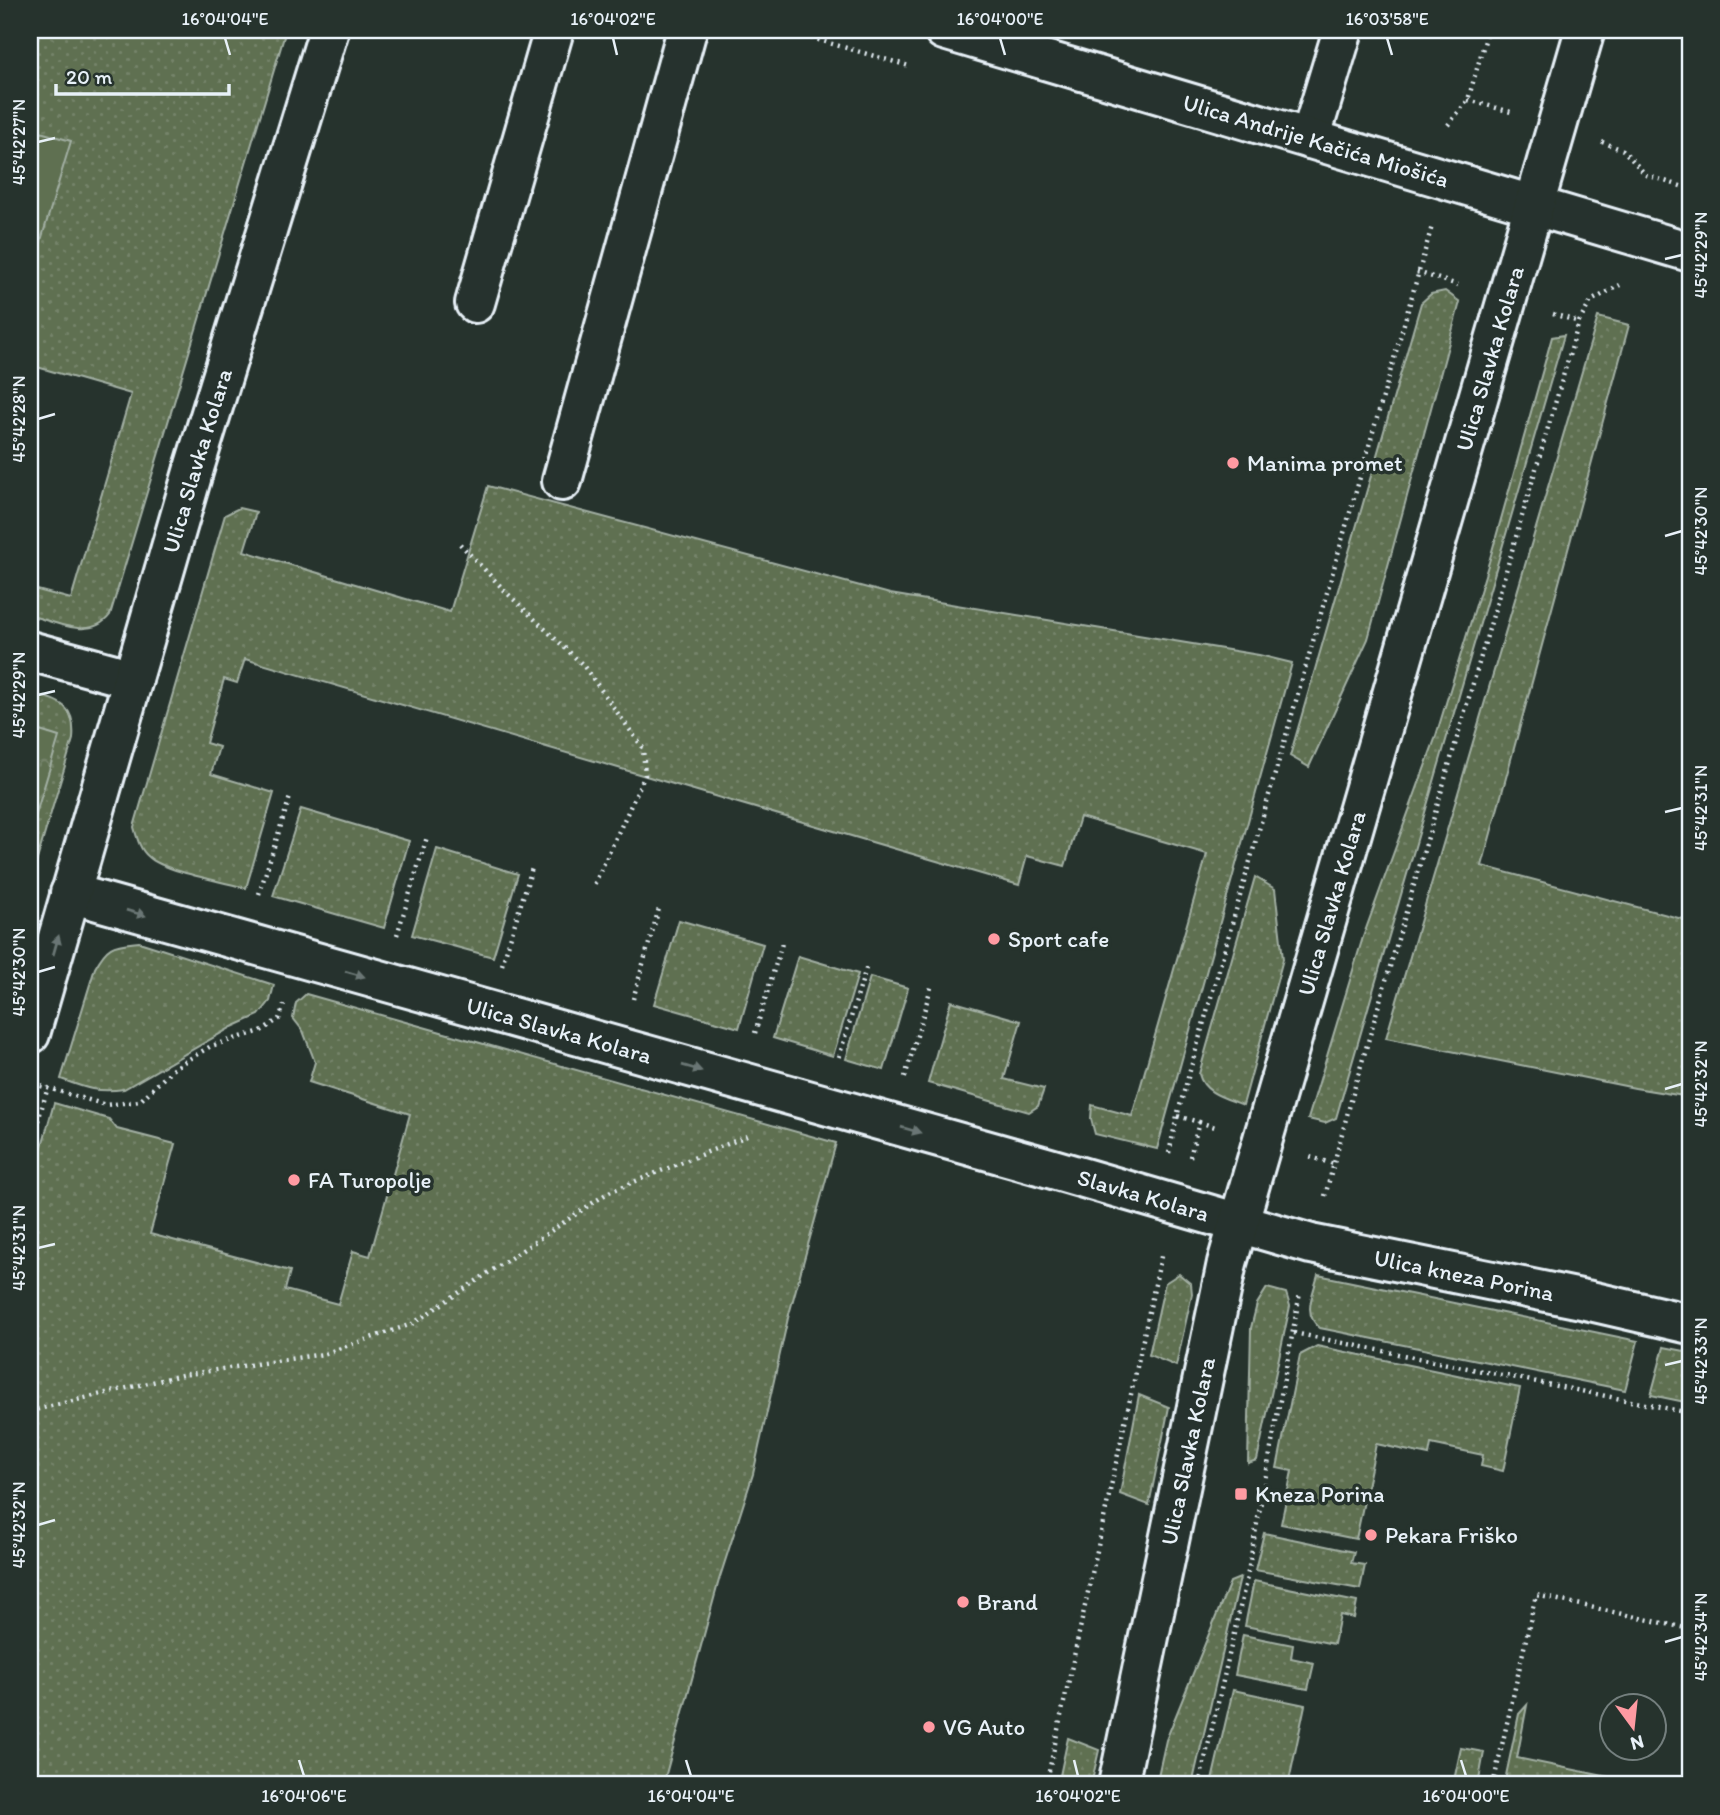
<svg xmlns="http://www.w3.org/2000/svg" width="1720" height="1815" viewBox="0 0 1720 1815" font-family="Itim,sans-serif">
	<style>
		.grass { fill: url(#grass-dots); stroke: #a3b0a4; stroke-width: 2 }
		.park { fill: url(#park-crowns); stroke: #a3b0a4; stroke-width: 2 }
		.garden { fill: #5e6f51; stroke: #a3b0a4; stroke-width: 2 }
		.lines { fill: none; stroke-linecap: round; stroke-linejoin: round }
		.minor-casing { stroke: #e8f1f8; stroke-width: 44 }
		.major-casing { stroke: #e8f1f8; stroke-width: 44 }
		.path { stroke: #e8f1f8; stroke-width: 4.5; stroke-dasharray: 2 5; stroke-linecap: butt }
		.minor { stroke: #26332d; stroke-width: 38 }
		.major { stroke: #26332d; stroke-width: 38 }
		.oneway { fill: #6a7674 }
		.ticks { fill: none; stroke: #e8f1f8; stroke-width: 2.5 }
		.poi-dot { fill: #ff9aa2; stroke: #26332d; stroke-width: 2.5 }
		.labels { text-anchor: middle; stroke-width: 7; stroke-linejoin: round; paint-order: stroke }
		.street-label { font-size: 23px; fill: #e8f1f8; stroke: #26332d }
		.poi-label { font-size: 23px; fill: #e8f1f8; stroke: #26332d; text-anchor: start }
		.neatline { fill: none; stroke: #e8f1f8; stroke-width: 2.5 }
		.ticks-label { font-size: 18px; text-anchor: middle; fill: #e8f1f8 }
	</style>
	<defs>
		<pattern id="grass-dots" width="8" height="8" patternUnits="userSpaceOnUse" patternTransform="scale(1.75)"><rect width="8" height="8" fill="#5e6f51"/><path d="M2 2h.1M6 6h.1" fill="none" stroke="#75846b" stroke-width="1.8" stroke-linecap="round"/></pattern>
		<pattern id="park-crowns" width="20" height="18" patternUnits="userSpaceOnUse" patternTransform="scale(1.75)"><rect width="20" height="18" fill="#5e6f51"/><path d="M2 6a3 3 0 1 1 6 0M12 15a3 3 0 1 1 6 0" fill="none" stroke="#75846b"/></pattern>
	</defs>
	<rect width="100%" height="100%" fill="#26332d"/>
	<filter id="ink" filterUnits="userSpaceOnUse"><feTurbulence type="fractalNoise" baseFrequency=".0143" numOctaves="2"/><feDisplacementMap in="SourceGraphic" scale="14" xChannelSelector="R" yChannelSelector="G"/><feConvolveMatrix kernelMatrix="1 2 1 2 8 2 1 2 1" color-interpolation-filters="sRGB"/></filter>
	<g filter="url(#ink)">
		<!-- grass -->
		<g class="grass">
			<path d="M30 30H286L110 615C91 640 58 623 32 616L30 613V588L71 599 131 394 30 365Z"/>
			<path d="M1445 291 1460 302 1368 639 1309 767 1290 756 1421 303 1431 294Z"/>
			<path d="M1598 317 1629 325 1482 866 1690 921V1097L1635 1088 1386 1038Z"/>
			<path d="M1564 335 1336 1118 1325 1123 1308 1119 1363 937 1435 739 1489 562 1552 337Z"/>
			<path d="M488 486 890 594 1259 655 1292 663 1157 1149 1095 1134 1091 1119 1092 1105 1132 1116 1207 854 1080 817 1065 866 1027 856 1019 885 245 659 237 683 224 679 206 743 219 747 211 774 274 793 246 888C224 882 163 871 149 857 140 850 137 838 134 827L225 515 239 508 256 512 244 551 450 612Z"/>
			<path d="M30 693C59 701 76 704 73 739L30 883Z"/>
			<path d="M301 809 409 841 384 928 273 896Z"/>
			<path d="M437 849 518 874 493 957 412 935Z"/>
			<path d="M1255 877 1275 889 1283 959 1243 1105C1226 1098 1204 1094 1199 1074Z"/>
			<path d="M679 920 763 944 739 1028 654 1004Z"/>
			<path d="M139 942 274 985 270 1001 259 1015 232 1027 124 1089C98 1093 85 1088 61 1079L95 968C108 944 113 945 139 942Z"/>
			<path d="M798 956 858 974 833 1056 773 1038Z"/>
			<path d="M870 977 908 988 884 1070 846 1059Z"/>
			<path d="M306 994 836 1143 788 1318 753 1474 719 1580 663 1785H30V1189L54 1103 109 1119 117 1129 175 1144 150 1234 290 1271 285 1290 338 1304 353 1251 370 1256 410 1114 309 1082 315 1062 303 1031 293 1018 296 1003Z"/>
			<path d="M951 1001 1021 1021 1004 1079 1044 1089 1038 1106 1029 1112 928 1083Z"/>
			<path d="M1179 1274 1191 1284 1192 1294 1176 1366 1149 1355 1165 1283Z"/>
			<path d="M1318 1275 1638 1341 1625 1390 1320 1328C1302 1314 1313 1295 1318 1275Z"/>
			<path d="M1267 1288 1286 1293 1290 1306 1257 1460 1248 1463 1251 1328 1257 1304Z"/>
			<path d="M1317 1346 1520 1388 1503 1471 1481 1466 1483 1455 1431 1444 1429 1455 1376 1444 1356 1539 1281 1524 1292 1471 1277 1468 1300 1355Z"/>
			<path d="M1664 1347 1690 1352V1403L1651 1395Z"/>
			<path d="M1139 1395 1169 1407 1149 1505 1120 1494Z"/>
			<path d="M1264 1533 1354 1552 1351 1563 1365 1565 1360 1589 1255 1570Z"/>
			<path d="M1240 1578 1192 1785H1156L1166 1740 1230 1582Z"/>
			<path d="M1254 1581 1357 1602 1354 1618 1340 1615 1334 1644 1245 1626Z"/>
			<path d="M1243 1635 1293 1645 1291 1658 1314 1663 1308 1689 1235 1675Z"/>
			<path d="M1233 1690 1305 1705 1289 1781 1311 1785H1211Z"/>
			<path d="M1527 1705 1517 1758 1647 1785H1504L1519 1714Z"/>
			<path d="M1068 1738 1099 1750 1091 1785H1058Z"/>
			<path d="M1461 1748 1484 1752 1478 1785H1453Z"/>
		</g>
		<!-- park -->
		<path class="park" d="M30 728 59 737 30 834Z"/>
		<!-- garden -->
		<path class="garden" d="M30 129 71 141 30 277Z"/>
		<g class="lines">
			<defs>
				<g id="minor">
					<path d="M1310 139 1343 30"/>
					<path d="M475 303 554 30"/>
					<path d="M562 481 687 30"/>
					<path d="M30 651 133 679"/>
					<path id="s1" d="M70 893 1046 1167 1311 1244 1586 1300 1690 1324"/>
					<path id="s2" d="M30 1034 195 465 329 30"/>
				</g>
				<g id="major">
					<path id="s3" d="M944 30 1690 252"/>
					<path id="s4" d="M1118 1785 1227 1263 1585 30"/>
				</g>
			</defs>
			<!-- minor casing -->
			<use href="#minor" class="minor-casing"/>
			<!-- major casing -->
			<use href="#major" class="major-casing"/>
			<!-- path -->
			<g class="path">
				<path d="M784 30 909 66"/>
				<path d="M1468 100 1511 112"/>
				<path d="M1448 125 1468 100 1488 30"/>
				<path d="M1602 142 1623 150 1646 175 1690 189"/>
				<path d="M1417 272 1458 285"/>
				<path d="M1553 314 1579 322"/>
				<path d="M460 544 508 594 583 665 643 748 645 775 594 885"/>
				<path d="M259 894 290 797"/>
				<path d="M397 935 427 837"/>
				<path d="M502 965 532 868"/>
				<path d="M633 999 660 905"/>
				<path d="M755 1033 783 940"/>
				<path d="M839 1057 867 965"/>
				<path d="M905 1077 932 984"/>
				<path d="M34 1084 106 1105 140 1101 174 1068 211 1046 261 1031 279 1019 284 1005"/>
				<path d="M1199 1122 1215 1127"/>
				<path d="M30 1148 48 1087"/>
				<path d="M1169 1153 1177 1116"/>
				<path d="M1190 1157 1199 1122 1177 1116 1432 226"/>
				<path d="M1310 1157 1334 1164"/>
				<path d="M1325 1196 1355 1086 1579 322 1591 301 1620 285"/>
				<path d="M1294 1333 1690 1413"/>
				<path d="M30 1411 182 1375 323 1354 412 1324 609 1192 747 1136"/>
				<path d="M1046 1785 1162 1252"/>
				<path d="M1199 1785 1247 1577 1300 1293"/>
				<path d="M1493 1785 1536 1595 1690 1629"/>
			</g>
			<!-- minor -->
			<use href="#minor" class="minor"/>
			<!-- major -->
			<use href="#major" class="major"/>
		</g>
		<!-- one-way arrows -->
		<defs><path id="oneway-solid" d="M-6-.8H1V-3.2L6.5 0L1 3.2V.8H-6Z" transform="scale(1.75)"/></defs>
		<g class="oneway">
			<use href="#oneway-solid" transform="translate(136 913) rotate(16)"/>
			<use href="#oneway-solid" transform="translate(56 945) rotate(-74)"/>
			<use href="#oneway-solid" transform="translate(355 974) rotate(16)"/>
			<use href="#oneway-solid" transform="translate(692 1068) rotate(16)"/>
			<use href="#oneway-solid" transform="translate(911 1130) rotate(16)"/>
		</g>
	</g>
	<!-- ticks -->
	<path class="ticks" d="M225 38 230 55M613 38 617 55M1000 38 1005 55M1387 38 1392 55M38 142 55 138M1665 259 1682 255M38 419 55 414M1665 536 1682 531M38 695 55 691M1665 812 1682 808M38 972 55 967M1665 1089 1682 1084M38 1248 55 1244M1665 1365 1682 1361M38 1525 55 1520M1665 1642 1682 1637M299 1760 304 1776M686 1760 691 1776M1074 1760 1078 1776M1461 1760 1466 1776"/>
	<!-- markers -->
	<g class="poi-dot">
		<circle cx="1233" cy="463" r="7"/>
		<circle cx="994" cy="939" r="7"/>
		<circle cx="294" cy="1180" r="7"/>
		<rect x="1234" y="1487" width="14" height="14" rx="3.5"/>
		<circle cx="1371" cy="1535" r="7"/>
		<circle cx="963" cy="1602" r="7"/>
		<circle cx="929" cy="1727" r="7"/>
	</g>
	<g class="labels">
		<!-- street labels -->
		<g class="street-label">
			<text dy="8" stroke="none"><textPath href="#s3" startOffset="388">Ulica Andrije Kačića Miošića</textPath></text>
			<text dy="8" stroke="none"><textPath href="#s4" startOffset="1475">Ulica Slavka Kolara</textPath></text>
			<text dy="8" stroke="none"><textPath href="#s2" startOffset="597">Ulica Slavka Kolara</textPath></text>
			<text dy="8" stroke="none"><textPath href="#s4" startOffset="908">Ulica Slavka Kolara</textPath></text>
			<text dy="8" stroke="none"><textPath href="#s1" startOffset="508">Ulica Slavka Kolara</textPath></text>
			<text dy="8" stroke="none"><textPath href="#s1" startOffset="1115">Slavka Kolara</textPath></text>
			<text dy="8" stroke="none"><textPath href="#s1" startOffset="1446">Ulica kneza Porina</textPath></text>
			<text dy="8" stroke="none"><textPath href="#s4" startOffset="341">Ulica Slavka Kolara</textPath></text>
		</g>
		<!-- poi labels -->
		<g class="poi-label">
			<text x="1247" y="471">Manima promet</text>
			<text x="1008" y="947">Sport cafe</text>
			<text x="308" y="1188">FA Turopolje</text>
			<text x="1255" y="1502">Kneza Porina</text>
			<text x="1385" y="1543">Pekara Friško</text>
			<text x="977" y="1610">Brand</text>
			<text x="943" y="1735">VG Auto</text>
		</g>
	</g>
	<!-- margin -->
	<rect width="1720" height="1815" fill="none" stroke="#26332d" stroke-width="77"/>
	<!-- north arrow -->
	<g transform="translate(1633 1727) rotate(165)"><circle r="33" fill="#26332d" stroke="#747f7e" stroke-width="2"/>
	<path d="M0-5L12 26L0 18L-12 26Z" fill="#ff9aa2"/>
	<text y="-10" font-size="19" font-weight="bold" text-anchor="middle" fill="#e8f1f8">N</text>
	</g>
	<!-- scale -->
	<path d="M56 84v10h173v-10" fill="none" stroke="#e8f1f8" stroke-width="3.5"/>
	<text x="66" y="84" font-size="21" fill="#e8f1f8" stroke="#26332d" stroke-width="5" paint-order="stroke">20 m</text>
	<rect x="38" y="38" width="1644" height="1738" class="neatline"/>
	<g class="ticks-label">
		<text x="225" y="25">16°04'04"E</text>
		<text x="613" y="25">16°04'02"E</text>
		<text x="1000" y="25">16°04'00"E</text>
		<text x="1387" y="25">16°03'58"E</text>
		<text transform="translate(19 142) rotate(-90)" y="6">45°42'27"N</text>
		<text transform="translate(1701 255) rotate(-90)" y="6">45°42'29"N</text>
		<text transform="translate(19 419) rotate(-90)" y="6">45°42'28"N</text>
		<text transform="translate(1701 531) rotate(-90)" y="6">45°42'30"N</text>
		<text transform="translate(19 695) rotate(-90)" y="6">45°42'29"N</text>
		<text transform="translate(1701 808) rotate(-90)" y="6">45°42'31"N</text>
		<text transform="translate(19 972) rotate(-90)" y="6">45°42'30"N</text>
		<text transform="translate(1701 1084) rotate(-90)" y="6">45°42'32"N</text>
		<text transform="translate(19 1248) rotate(-90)" y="6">45°42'31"N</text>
		<text transform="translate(1701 1361) rotate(-90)" y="6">45°42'33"N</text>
		<text transform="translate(19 1525) rotate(-90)" y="6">45°42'32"N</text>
		<text transform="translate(1701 1637) rotate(-90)" y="6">45°42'34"N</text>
		<text x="304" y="1802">16°04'06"E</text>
		<text x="691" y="1802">16°04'04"E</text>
		<text x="1078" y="1802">16°04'02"E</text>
		<text x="1466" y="1802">16°04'00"E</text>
	</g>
</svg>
